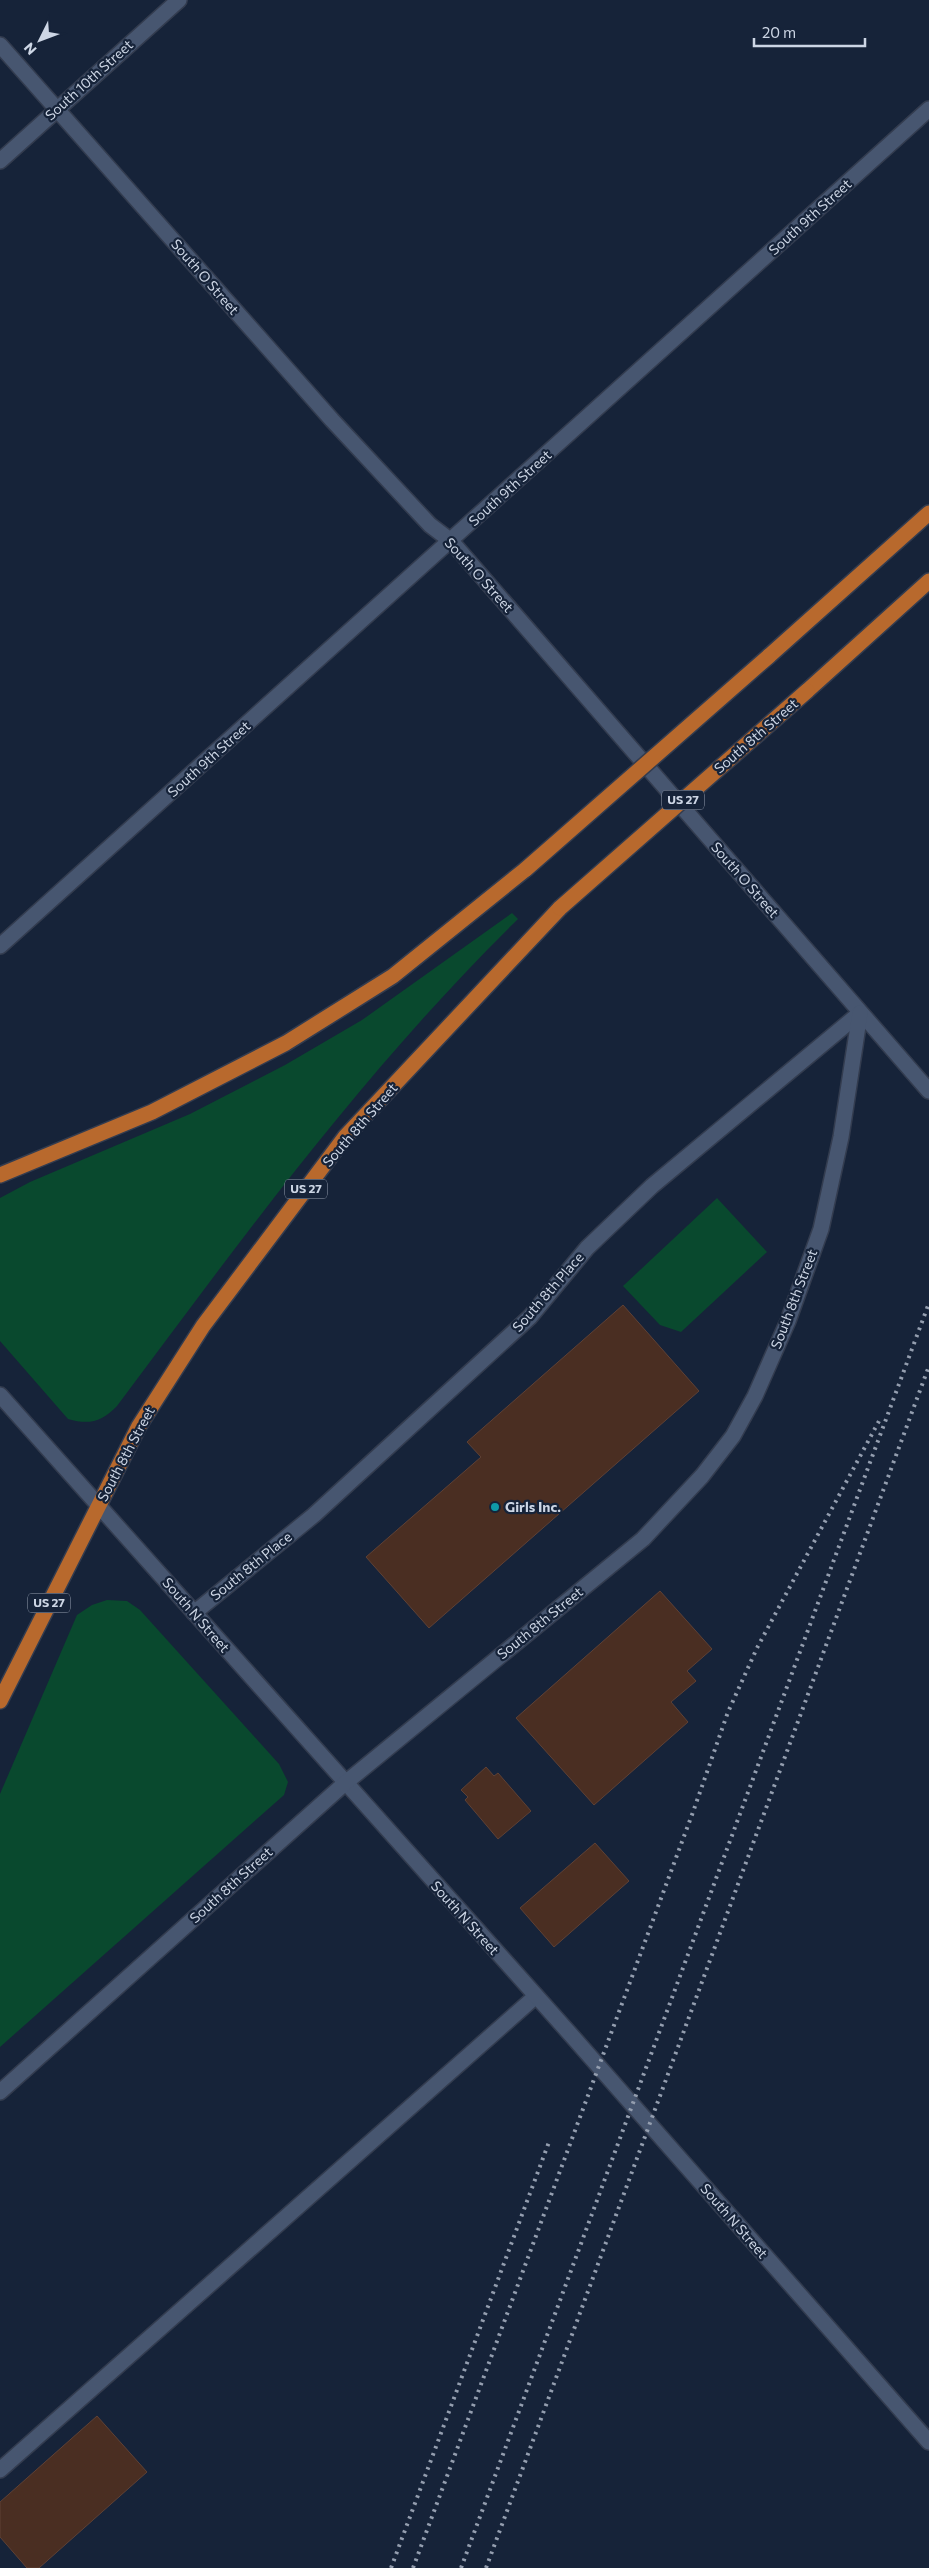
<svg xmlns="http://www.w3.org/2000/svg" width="929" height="2568" viewBox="0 0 929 2568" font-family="Commissioner,sans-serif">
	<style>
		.green { fill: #09492e }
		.building { fill: #4a2e22; stroke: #5f4135 }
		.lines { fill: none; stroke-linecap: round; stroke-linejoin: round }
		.service-casing { stroke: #333c4f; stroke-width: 18 }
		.minor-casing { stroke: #333c4f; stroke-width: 18 }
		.trunk-casing { stroke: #333c4f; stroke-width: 18 }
		.service { stroke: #475670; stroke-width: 15 }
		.minor { stroke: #475670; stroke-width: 15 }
		.trunk { stroke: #b8692d; stroke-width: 15 }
		.rail { stroke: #949eaf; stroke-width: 4; stroke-dasharray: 2.5 5; stroke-linecap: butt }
		.trunk-bridge-casing { stroke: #333c4f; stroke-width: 18; stroke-linecap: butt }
		.trunk-bridge { stroke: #b8692d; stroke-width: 15 }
		.culture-dot { fill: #0f9aa8; stroke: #162339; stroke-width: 2 }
		.labels { text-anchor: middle; stroke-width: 4.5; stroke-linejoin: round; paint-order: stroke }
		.shield { fill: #162339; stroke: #96a0b1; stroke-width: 1 }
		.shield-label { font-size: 12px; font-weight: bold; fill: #cdd6e5 }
		.street-label { font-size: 14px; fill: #cdd6e5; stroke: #162339 }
		.poi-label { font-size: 14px; font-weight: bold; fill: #cdd6e5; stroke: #162339; text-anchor: start }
	</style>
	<rect width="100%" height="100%" fill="#162339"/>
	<!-- green -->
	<g class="green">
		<path d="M512 913 518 919C367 1067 243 1237 117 1406 102 1422 89 1425 68 1419L0 1341V1198L30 1182 190 1114 285 1065 362 1020Z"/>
		<path d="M717 1198 767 1252 681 1332 660 1325 623 1286Z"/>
		<path d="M107 1600 127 1601 140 1610 279 1764 288 1782 284 1795 0 2047V1794L77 1615 92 1605Z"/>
	</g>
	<!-- building -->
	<g class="building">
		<path d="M623 1305 699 1391 429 1628 366 1557 481 1457 467 1442Z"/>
		<path d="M660 1591 712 1649 687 1671 696 1681 671 1702 688 1722 594 1805 516 1718Z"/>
		<path d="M486 1767 494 1776 498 1773 531 1811 498 1839 465 1800 468 1797 461 1790Z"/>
		<path d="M595 1843 629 1881 554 1947 520 1908Z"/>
		<path d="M97 2416 147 2472 39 2568H27L0 2537V2502Z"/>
	</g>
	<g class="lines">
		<defs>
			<path id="service" d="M0 2470 536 1996"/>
			<g id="minor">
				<path d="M0 45 332 420 430 525 451 541 929 1091"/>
				<path d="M0 161 179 0"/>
				<path d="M0 946 929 109"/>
				<path d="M0 1395 572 2036 929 2442"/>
				<path d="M194 1613 314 1515 530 1317 587 1248 652 1186 860 1013"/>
				<path d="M0 2092 344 1784 643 1539 702 1476 733 1436 755 1396 788 1321 821 1229 841 1137 860 1013"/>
			</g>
			<g id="trunk">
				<path d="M769 656 929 513"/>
				<path d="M807 691 929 581"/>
				<path d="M0 1175 152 1112 286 1043 393 976 526 869"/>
				<path d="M0 1701 139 1426 203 1326 345 1137 560 908"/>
			</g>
		</defs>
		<!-- service casing -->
		<use href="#service" class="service-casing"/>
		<!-- minor casing -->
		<use href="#minor" class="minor-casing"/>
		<!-- trunk casing -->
		<use href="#trunk" class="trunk-casing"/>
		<!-- service -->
		<use href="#service" class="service"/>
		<!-- minor -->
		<use href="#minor" class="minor"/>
		<!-- trunk -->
		<use href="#trunk" class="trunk"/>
		<!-- rail -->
		<g class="rail">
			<path d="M391 2568 549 2142"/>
			<path d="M413 2568 693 1812 728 1712 757 1648 879 1421"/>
			<path d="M461 2568 929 1303"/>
			<path d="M486 2568 929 1366"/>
		</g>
		<defs>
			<g id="trunk-bridge">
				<path d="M526 869 769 656"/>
				<path d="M560 908 807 691"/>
			</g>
		</defs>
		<!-- trunk-bridge casing -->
		<use href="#trunk-bridge" class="trunk-bridge-casing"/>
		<!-- trunk-bridge -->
		<use href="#trunk-bridge" class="trunk-bridge"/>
	</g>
	<!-- markers -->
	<circle class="culture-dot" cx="495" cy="1507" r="5"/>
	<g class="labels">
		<!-- shield labels -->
		<g class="shield">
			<rect x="662" y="790.5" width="42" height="19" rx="4"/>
			<rect x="285" y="1179.5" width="42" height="19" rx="4"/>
			<rect x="28" y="1593.5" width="42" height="19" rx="4"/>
		</g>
		<g class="shield-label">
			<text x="683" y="804">US 27</text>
			<text x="306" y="1193">US 27</text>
			<text x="49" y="1607">US 27</text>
		</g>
		<!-- street labels -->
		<g class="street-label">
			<text transform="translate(89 80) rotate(-42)" y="5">South 10th Street</text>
			<text transform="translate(810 217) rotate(-42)" y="5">South 9th Street</text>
			<text transform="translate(205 277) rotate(49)" y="5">South O Street</text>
			<text transform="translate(510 488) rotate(-42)" y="5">South 9th Street</text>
			<text transform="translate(479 575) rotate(48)" y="5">South O Street</text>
			<text transform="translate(756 736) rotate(-41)" y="5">South 8th Street</text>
			<text transform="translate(209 759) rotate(-42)" y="5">South 9th Street</text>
			<text transform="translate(745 880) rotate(49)" y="5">South O Street</text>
			<text transform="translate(360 1125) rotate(-49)" y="5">South 8th Street</text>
			<text transform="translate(548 1292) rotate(-49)" y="5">South 8th Place</text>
			<text transform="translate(794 1299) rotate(-69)" y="5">South 8th Street</text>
			<text transform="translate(126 1454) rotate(-62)" y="5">South 8th Street</text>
			<text transform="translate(251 1566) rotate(-39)" y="5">South 8th Place</text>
			<text transform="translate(196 1615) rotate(49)" y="5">South N Street</text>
			<text transform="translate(540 1623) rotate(-39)" y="5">South 8th Street</text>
			<text transform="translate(231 1885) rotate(-42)" y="5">South 8th Street</text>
			<text transform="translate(465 1918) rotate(48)" y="5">South N Street</text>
			<text transform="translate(734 2221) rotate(49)" y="5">South N Street</text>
		</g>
		<!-- poi labels -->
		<g class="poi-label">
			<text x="505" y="1512">Girls Inc.</text>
		</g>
	</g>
	<!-- north arrow -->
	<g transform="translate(40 40) rotate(228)" stroke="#162339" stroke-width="4" paint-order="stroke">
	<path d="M0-4L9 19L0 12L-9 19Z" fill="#cdd6e5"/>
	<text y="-8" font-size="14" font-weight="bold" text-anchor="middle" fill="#cdd6e5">N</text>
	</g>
	<!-- scale -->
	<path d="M754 38v8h111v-8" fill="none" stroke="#cdd6e5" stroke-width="2.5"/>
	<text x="762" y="38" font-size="15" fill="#cdd6e5" stroke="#162339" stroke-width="4" paint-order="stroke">20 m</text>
</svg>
